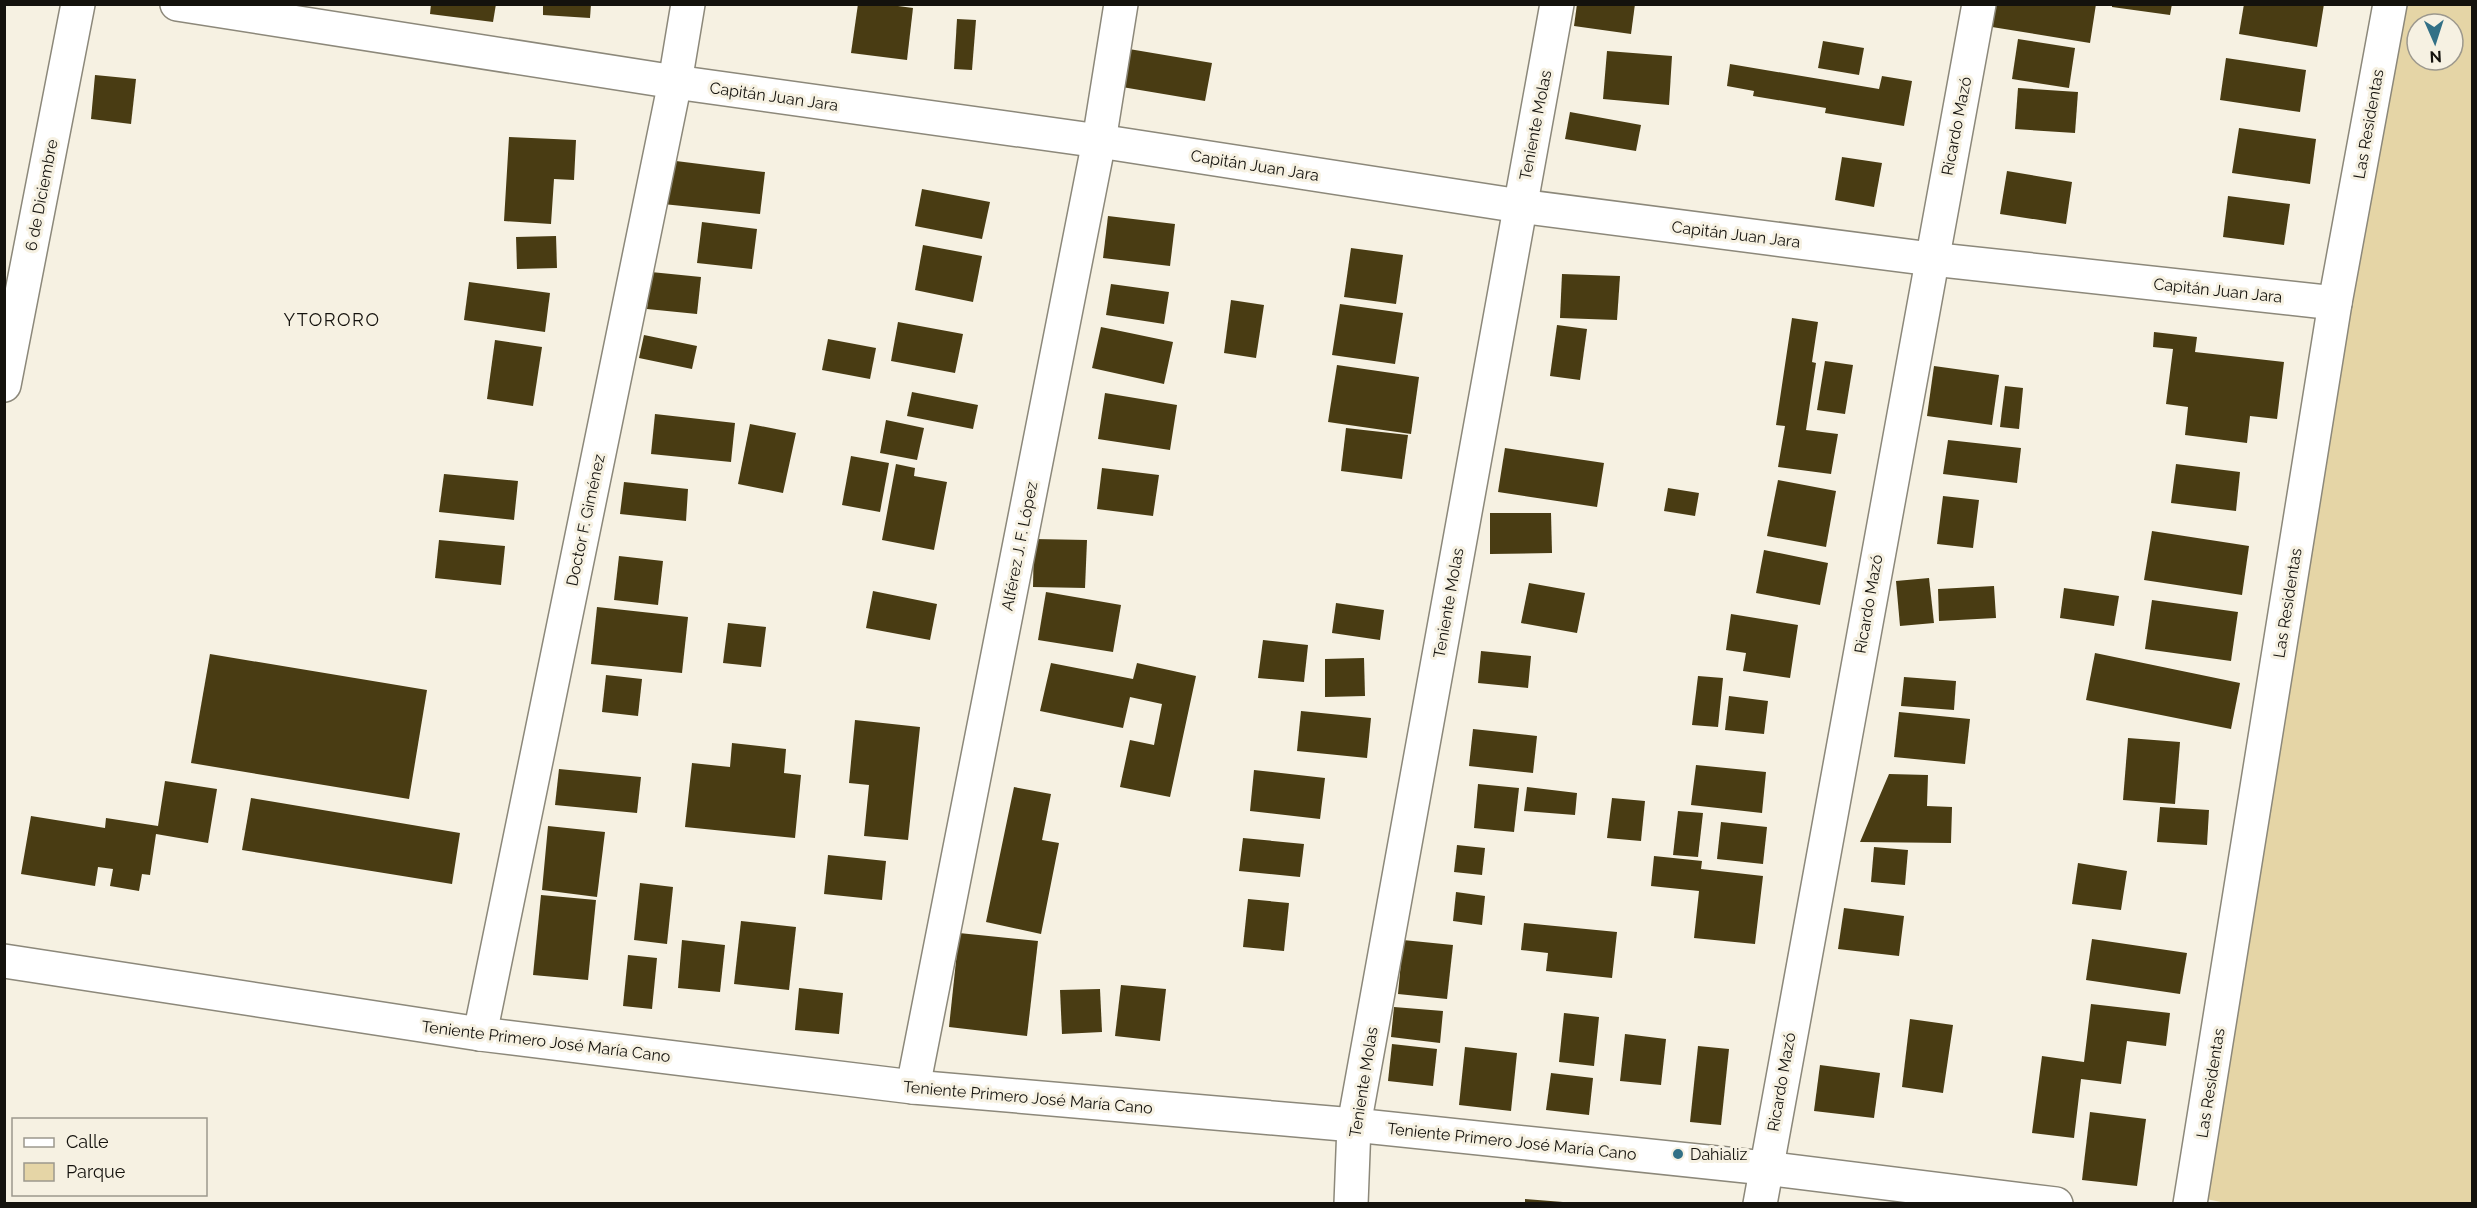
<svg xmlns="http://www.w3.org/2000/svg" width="2477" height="1208" viewBox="0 0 2477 1208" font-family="Raleway,sans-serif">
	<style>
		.green { fill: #e5d5a6; fill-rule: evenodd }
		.building { fill: #493c13 }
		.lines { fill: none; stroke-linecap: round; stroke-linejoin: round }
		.street-casing { stroke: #8c887a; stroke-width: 36 }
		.street { stroke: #fff; stroke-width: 33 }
		.poi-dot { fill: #327086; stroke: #f6f1e2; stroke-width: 2 }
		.labels { text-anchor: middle; stroke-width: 6; stroke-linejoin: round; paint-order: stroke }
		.street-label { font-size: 16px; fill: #14120d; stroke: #f6f1e2 }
		.poi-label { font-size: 16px; fill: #14120d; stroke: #f6f1e2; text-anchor: start }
		.neighbourhood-label { font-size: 18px; letter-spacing: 1.5px; fill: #14120d; stroke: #f6f1e2 }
	</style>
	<rect width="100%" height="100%" fill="#f6f1e2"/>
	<!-- green -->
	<path class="green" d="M2400 5 2472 6V1203L2231 1204 2206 1199ZM2417 24H2453V60H2417Z"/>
	<!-- building -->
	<g class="building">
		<path d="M431 4H496L493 22 430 14Z"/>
		<path d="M543 4H591L590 18 543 15Z"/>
		<path d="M858 4H883L913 8 907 60 851 53Z"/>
		<path d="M1577 4H1635L1631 34 1574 26Z"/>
		<path d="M1995 4H2096L2090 43 1992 27Z"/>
		<path d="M2112 4H2172L2170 15 2112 7Z"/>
		<path d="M2244 4H2324L2317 47 2239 34Z"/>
		<path d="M957 19 976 20 972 70 954 69Z"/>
		<path d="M2018 39 2075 48 2069 88 2012 79Z"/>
		<path d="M1823 41 1864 48 1859 75 1818 68Z"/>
		<path d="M1129 49 1212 63 1205 101 1122 87Z"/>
		<path d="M1607 51 1672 56 1669 105 1603 99Z"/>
		<path d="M2226 58 2306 70 2300 112 2220 100Z"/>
		<path d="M1730 64 1879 89 1882 76 1912 81 1904 126 1825 113 1826 108 1753 96 1754 91 1727 86Z"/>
		<path d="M95 75 136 79 131 124 91 119Z"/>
		<path d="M2018 88 2078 92 2075 133 2015 129Z"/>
		<path d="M1570 112 1641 125 1636 151 1565 139Z"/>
		<path d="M2239 128 2316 139 2310 184 2232 173Z"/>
		<path d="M509 137 576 140 574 180 554 179 551 224 504 221Z"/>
		<path d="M1842 157 1882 163 1874 207 1835 200Z"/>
		<path d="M668 160 765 172 760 214 663 204Z"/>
		<path d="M2007 171 2072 182 2066 224 2000 214Z"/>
		<path d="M922 189 990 202 982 239 915 226Z"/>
		<path d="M2228 196 2290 204 2284 245 2223 237Z"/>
		<path d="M1108 216 1175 224 1170 266 1103 258Z"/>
		<path d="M702 222 757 229 752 269 697 263Z"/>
		<path d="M556 236 557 268 517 269 516 237Z"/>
		<path d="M923 245 982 256 973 302 915 290Z"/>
		<path d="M1351 248 1403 255 1396 304 1344 297Z"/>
		<path d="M651 272 701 277 697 314 647 309Z"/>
		<path d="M1562 274 1620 276 1617 320 1560 318Z"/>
		<path d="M469 282 550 293 545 332 464 320Z"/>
		<path d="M1111 284 1169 292 1164 324 1106 315Z"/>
		<path d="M1231 300 1264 305 1256 358 1224 353Z"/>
		<path d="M1340 304 1403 313 1395 364 1332 355Z"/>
		<path d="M1792 318 1818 322 1812 362 1816 363 1806 430 1838 434 1831 474 1778 467 1785 426 1776 425Z"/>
		<path d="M898 322 963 334 955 373 891 361Z"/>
		<path d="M1557 325 1587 329 1580 380 1550 376Z"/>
		<path d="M1101 327 1173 342 1164 384 1092 368Z"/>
		<path d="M2154 332 2197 337 2195 352 2284 362 2277 419 2250 416 2247 443 2185 435 2188 407 2166 404 2173 349 2153 347Z"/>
		<path d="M644 335 697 346 692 369 639 358Z"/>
		<path d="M828 339 876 348 870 379 822 370Z"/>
		<path d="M495 340 542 347 533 406 487 399Z"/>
		<path d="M1825 361 1853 365 1845 414 1817 410Z"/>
		<path d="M1337 365 1419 377 1411 434 1328 422Z"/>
		<path d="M1934 366 1999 375 1992 425 1927 416Z"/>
		<path d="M2005 386 2023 388 2019 429 2000 427Z"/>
		<path d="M912 392 978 405 973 429 907 416Z"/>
		<path d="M1105 393 1177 405 1170 450 1098 439Z"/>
		<path d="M655 414 735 423 731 462 651 454Z"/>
		<path d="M886 420 924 428 917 460 880 453Z"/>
		<path d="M750 424 796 433 783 493 738 484Z"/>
		<path d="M1346 428 1408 435 1402 479 1341 471Z"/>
		<path d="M1948 440 2021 448 2017 483 1943 474Z"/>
		<path d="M1505 448 1604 463 1597 507 1498 492Z"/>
		<path d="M851 456 889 463 880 512 842 505Z"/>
		<path d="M896 464 915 468 914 476 947 482 934 550 882 540Z"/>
		<path d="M2176 464 2240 472 2236 511 2171 503Z"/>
		<path d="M1102 468 1159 475 1153 516 1097 509Z"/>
		<path d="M444 474 518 481 514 520 439 512Z"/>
		<path d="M1778 480 1836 491 1826 547 1767 536Z"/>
		<path d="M624 482 688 489 686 521 620 514Z"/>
		<path d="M1668 488 1699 493 1695 516 1664 511Z"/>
		<path d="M1943 496 1979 500 1973 548 1937 544Z"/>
		<path d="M1490 513H1551L1552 553 1490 554Z"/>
		<path d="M2152 531 2249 546 2242 595 2144 580Z"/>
		<path d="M1034 539 1087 540 1085 588 1033 587Z"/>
		<path d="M439 540 505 546 501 585 435 578Z"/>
		<path d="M1764 550 1828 563 1820 605 1756 593Z"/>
		<path d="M619 556 663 561 658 605 614 600Z"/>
		<path d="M1929 578 1934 623 1900 626 1896 581Z"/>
		<path d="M1529 583 1585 593 1577 633 1521 623Z"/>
		<path d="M1994 586 1996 618 1939 621 1938 589Z"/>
		<path d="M2064 588 2119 596 2114 626 2060 618Z"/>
		<path d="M873 591 937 604 930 640 866 628Z"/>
		<path d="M1046 592 1121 605 1113 652 1038 640Z"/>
		<path d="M2152 600 2238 612 2231 661 2145 649Z"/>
		<path d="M1336 603 1384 610 1380 640 1332 633Z"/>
		<path d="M597 607 688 617 682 673 591 664Z"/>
		<path d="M1731 614 1798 625 1790 678 1743 671 1746 653 1726 650Z"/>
		<path d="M728 623 766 627 761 667 723 663Z"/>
		<path d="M1263 640 1308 645 1304 682 1258 678Z"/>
		<path d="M1481 651 1531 656 1528 688 1478 683Z"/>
		<path d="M2095 653 2240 683 2231 729 2086 700Z"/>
		<path d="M210 654 427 690 409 799 191 763Z"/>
		<path d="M1364 658 1365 696 1325 697V659Z"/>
		<path d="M1051 663 1133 679 1137 663 1196 676 1170 797 1120 787 1130 740 1154 745 1162 704 1130 697 1123 728 1040 711Z"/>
		<path d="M606 675 642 679 638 716 602 712Z"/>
		<path d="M1698 676 1723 678 1718 727 1692 725Z"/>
		<path d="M1904 677 1956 681 1954 710 1901 706Z"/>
		<path d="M1729 696 1768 701 1764 734 1725 730Z"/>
		<path d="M1301 711 1371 718 1367 758 1297 751Z"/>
		<path d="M1899 712 1970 719 1965 764 1894 757Z"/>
		<path d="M855 720 920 727 908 840 864 836 869 785 849 783Z"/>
		<path d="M1473 729 1537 736 1533 773 1469 766Z"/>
		<path d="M2128 738 2180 742 2175 804 2123 800Z"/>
		<path d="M732 743 786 749 784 773 801 775 795 838 685 827 692 763 730 767Z"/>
		<path d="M1696 765 1766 772 1762 813 1691 805Z"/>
		<path d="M559 769 641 777 637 813 555 805Z"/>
		<path d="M1254 770 1325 778 1320 819 1250 811Z"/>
		<path d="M1889 774 1928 775 1927 806 1952 807 1951 843 1860 842Z"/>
		<path d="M165 781 217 789 208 843 156 834 150 875 142 874 139 891 110 886 113 869 98 867 95 886 21 874 31 816 105 828 106 818 158 826Z"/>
		<path d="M1478 784 1519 788 1514 832 1474 828Z"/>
		<path d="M1014 787 1051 794 1042 840 1059 843 1041 934 986 922Z"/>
		<path d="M1527 787 1577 793 1575 815 1524 811Z"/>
		<path d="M251 798 460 833 452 884 242 850Z"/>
		<path d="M1612 798 1645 801 1641 841 1607 838Z"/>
		<path d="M2160 807 2209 810 2207 845 2157 842Z"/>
		<path d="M1678 811 1703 813 1698 857 1673 855Z"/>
		<path d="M1721 822 1767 827 1763 864 1717 859Z"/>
		<path d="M548 826 605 832 597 897 542 890Z"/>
		<path d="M1243 838 1304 844 1300 877 1239 871Z"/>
		<path d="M1457 845 1485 848 1482 875 1454 872Z"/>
		<path d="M1874 847 1908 850 1905 885 1871 882Z"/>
		<path d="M828 855 886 861 882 900 824 894Z"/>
		<path d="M1654 856 1702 861 1701 869 1763 876 1755 944 1694 938 1699 891 1651 886Z"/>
		<path d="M2078 863 2127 871 2121 910 2072 904Z"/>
		<path d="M640 883 673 887 667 944 634 940Z"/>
		<path d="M1456 892 1485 896 1482 925 1453 921Z"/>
		<path d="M541 895 596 900 588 980 533 975Z"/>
		<path d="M1248 899 1289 903 1284 951 1243 947Z"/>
		<path d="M1844 908 1904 916 1899 956 1838 949Z"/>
		<path d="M741 921 796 927 789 990 734 984Z"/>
		<path d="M1524 923 1617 932 1612 978 1546 971 1548 953 1521 950Z"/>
		<path d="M959 933 1038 941 1027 1036 949 1027Z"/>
		<path d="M2092 939 2187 953 2180 994 2086 980Z"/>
		<path d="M682 940 725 945 720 992 678 988Z"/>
		<path d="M1403 940 1453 945 1447 999 1398 994Z"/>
		<path d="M628 955 657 958 652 1009 623 1006Z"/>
		<path d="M1121 985 1166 989 1160 1041 1115 1036Z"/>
		<path d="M799 988 843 993 839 1034 795 1030Z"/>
		<path d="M1100 989 1102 1032 1062 1034 1060 990Z"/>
		<path d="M2091 1004 2170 1013 2166 1046 2127 1041 2121 1084 2081 1079 2074 1138 2032 1133 2042 1056 2084 1062Z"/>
		<path d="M1394 1007 1443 1011 1440 1043 1391 1037Z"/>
		<path d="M1564 1013 1599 1017 1594 1066 1559 1062Z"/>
		<path d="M1910 1019 1953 1025 1943 1093 1902 1087Z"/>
		<path d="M1625 1034 1666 1039 1661 1085 1620 1081Z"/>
		<path d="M1392 1044 1437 1049 1433 1086 1388 1081Z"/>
		<path d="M1698 1046 1729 1049 1721 1125 1690 1122Z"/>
		<path d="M1465 1047 1517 1053 1511 1111 1459 1105Z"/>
		<path d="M1820 1065 1880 1073 1874 1118 1814 1111Z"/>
		<path d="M1551 1073 1593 1078 1589 1115 1546 1110Z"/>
		<path d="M2090 1112 2146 1119 2137 1186 2082 1180Z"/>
		<path d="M1525 1199 1563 1202V1203H1525Z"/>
	</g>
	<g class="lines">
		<defs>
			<g id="street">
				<path d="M177 4 675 82 1099 141 1520 206 1931 259 2335 303"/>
				<path d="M4 385 78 4"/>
				<path d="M4 961 480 1034 913 1087 1354 1125 1765 1168 2056 1204"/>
				<path d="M480 1034 675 82 688 4"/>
				<path d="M913 1087 1099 141 1121 4"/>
				<path d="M1351 1204 1354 1125 1557 4"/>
				<path d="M1760 1204 1979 4"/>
				<path d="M2190 1204 2335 303 2390 4"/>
			</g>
		</defs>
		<!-- street casing -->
		<use href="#street" class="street-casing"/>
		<!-- street -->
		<use href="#street" class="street"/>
	</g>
	<!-- markers -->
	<circle class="poi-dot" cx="1678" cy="1154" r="6"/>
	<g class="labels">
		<!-- street labels -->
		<g class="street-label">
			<text transform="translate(774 96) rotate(8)" y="6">Capitán Juan Jara</text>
			<text transform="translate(2368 124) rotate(-80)" y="6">Las Residentas</text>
			<text transform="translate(1535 125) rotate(-79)" y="6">Teniente Molas</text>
			<text transform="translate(1956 126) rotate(-79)" y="6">Ricardo Mazó</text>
			<text transform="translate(1255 165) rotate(9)" y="6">Capitán Juan Jara</text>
			<text transform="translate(41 195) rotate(-79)" y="6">6 de Diciembre</text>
			<text transform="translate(1736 234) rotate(7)" y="6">Capitán Juan Jara</text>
			<text transform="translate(2218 290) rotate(6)" y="6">Capitán Juan Jara</text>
			<text transform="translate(585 520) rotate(-78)" y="6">Doctor F. Giménez</text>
			<text transform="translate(1019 546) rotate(-79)" y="6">Alférez J. F. López</text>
			<text transform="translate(1448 603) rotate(-80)" y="6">Teniente Molas</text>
			<text transform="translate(2287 603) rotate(-81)" y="6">Las Residentas</text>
			<text transform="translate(1868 604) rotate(-80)" y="6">Ricardo Mazó</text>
			<text transform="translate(546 1041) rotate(7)" y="6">Teniente Primero José María Cano</text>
			<text transform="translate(1363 1082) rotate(-81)" y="6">Teniente Molas</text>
			<text transform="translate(1781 1082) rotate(-80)" y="6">Ricardo Mazó</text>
			<text transform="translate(2210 1083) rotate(-81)" y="6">Las Residentas</text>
			<text transform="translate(1028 1097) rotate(5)" y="6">Teniente Primero José María Cano</text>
			<text transform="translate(1512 1141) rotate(6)" y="6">Teniente Primero José María Cano</text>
		</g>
		<!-- poi labels -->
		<g class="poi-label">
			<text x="1690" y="1160">Dahializ</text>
		</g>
		<!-- neighbourhood labels -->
		<g class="neighbourhood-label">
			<text x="332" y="326">YTORORO</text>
		</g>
	</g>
	<!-- border -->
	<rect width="2477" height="1208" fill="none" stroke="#14120d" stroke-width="12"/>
	<!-- legend -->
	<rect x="12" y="1118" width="195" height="78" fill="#f6f1e2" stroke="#9c988d" stroke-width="1.5"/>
	<rect x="24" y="1138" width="30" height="9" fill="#ffffff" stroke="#9c988d" stroke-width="1.5"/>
	<text x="66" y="1148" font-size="18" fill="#14120d">Calle</text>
	<rect x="24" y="1163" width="30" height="18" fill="#e5d5a6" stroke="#9c988d" stroke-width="1.5"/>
	<text x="66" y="1178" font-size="18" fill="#14120d">Parque</text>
	<!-- north arrow -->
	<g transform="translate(2435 42) rotate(177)"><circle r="28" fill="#f6f1e2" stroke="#9c988d" stroke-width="1.5"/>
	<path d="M0-4.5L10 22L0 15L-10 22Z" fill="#327086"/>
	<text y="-9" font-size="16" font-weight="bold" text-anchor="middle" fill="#14120d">N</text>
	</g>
</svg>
